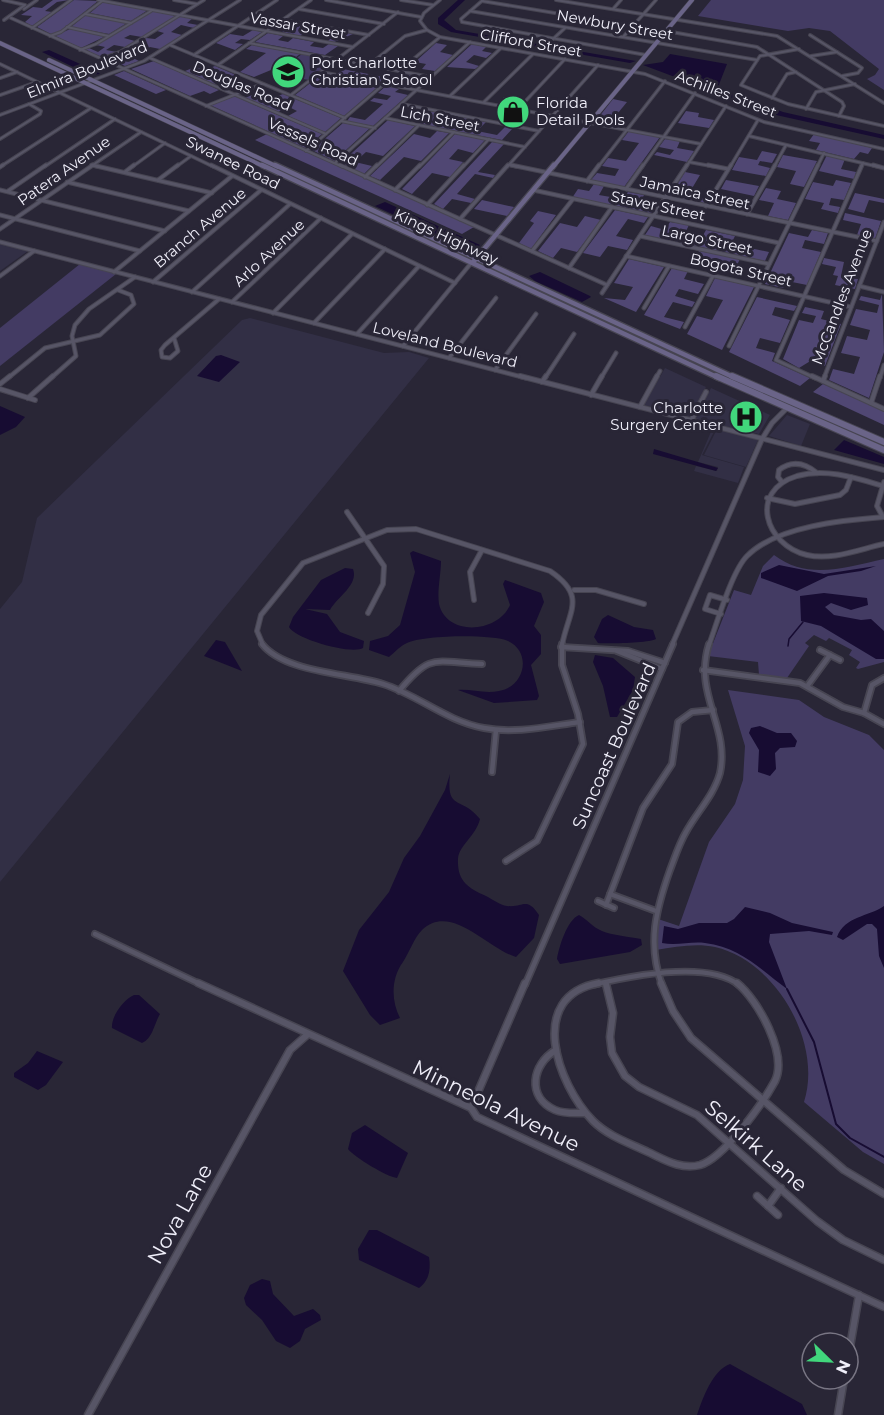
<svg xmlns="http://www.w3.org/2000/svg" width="884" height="1415" viewBox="0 0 884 1415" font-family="Montserrat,sans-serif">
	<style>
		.built { fill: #322f45 }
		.green { fill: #433b63 }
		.forest { fill: #504773 }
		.water { fill: #170c32 }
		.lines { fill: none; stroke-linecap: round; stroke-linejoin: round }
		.stream-far1 { stroke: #170c32; stroke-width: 1.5 }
		.stream { stroke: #170c32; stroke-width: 2 }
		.street-far4-casing { stroke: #474552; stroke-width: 4 }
		.street-far3-casing { stroke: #474552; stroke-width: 5 }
		.street-far2-casing { stroke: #474552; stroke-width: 6 }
		.street-far1-casing { stroke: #474552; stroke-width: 8 }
		.street-casing { stroke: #474552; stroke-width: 9 }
		.secondary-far2-casing { stroke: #474552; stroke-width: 5 }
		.secondary-far1-casing { stroke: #474552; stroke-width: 7 }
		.secondary-casing { stroke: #474552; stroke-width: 8 }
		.street-far4 { stroke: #575566; stroke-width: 2 }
		.street-far3 { stroke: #575566; stroke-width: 3 }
		.street-far2 { stroke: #575566; stroke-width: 4 }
		.street-far1 { stroke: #575566; stroke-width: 4.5 }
		.street { stroke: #575566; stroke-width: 6 }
		.secondary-far2 { stroke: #6a6488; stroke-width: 4 }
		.secondary-far1 { stroke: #6a6488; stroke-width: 4.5 }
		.secondary { stroke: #6a6488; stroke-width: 6 }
		.labels { text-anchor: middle; stroke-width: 6; stroke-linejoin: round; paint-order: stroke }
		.far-street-label { font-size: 15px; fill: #f0effa; stroke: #292636 }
		.far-poi-label { font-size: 15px; fill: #f0effa; stroke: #292636; text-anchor: start }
		.street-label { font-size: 18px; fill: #f0effa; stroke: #292636 }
		.near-street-label { font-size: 21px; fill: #f0effa; stroke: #292636 }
	</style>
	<rect width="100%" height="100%" fill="#292636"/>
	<!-- built -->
	<g class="built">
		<path d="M0 243 28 251 0 271Z"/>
		<path d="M250 318 384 353 409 352 429 358 0 882V609L22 582 37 518 242 320Z"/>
		<path d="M665 368 706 387 690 417 644 405Z"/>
		<path d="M711 388 770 415 759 434 698 420 696 418Z"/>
		<path d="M787 415 810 424 801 446 769 436Z"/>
		<path d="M713 427 716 428 702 455 744 467 738 483 694 471 696 466 717 471 718 467 698 462Z"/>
		<path d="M717 429 758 440 746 467 704 455Z"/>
	</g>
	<!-- green -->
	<g class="green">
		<path d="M711 0H884V90L867 79 875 75 879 69 830 31 809 28 788 31 698 16Z"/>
		<path d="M302 54 334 60 309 80 291 77 294 74 283 68Z"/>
		<path d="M80 264 116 274 0 366V328Z"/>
		<path d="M774 555C808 581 846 567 884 559V662L858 669 856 668 860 662 849 655 852 650 829 638 826 641 814 635 805 643 809 646 787 678 759 675 758 662 708 656 734 590 751 595 763 566Z"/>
		<path d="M728 690 799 700 824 717 869 735 884 750V1164L863 1152 804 1102C823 1043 776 961 715 947 695 943 676 947 656 950L658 919 679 926 709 842 735 804 743 780 745 746Z"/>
	</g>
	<!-- forest -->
	<g class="forest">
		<path d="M53 0H69L57 2 45 11 52 12 32 26 25 22 32 16 21 15 33 7 42 8Z"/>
		<path d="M74 0 98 1 59 32 51 34 37 27Z"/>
		<path d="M103 2 148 10 131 21 90 13Z"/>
		<path d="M153 11 177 15 142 37 130 35 124 38 135 41 125 47 114 45 106 50 117 52 101 58 85 49 89 48 98 52 105 47 96 45Z"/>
		<path d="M86 15 127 23 109 34 71 27Z"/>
		<path d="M181 16 193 18 187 23 198 25 194 28 181 25 171 32 182 35 160 49 150 47 131 57 139 61 125 66 107 58 131 48 137 49 142 46 136 44 146 38 155 39 164 33 157 31Z"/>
		<path d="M301 25 353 34 334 42 328 41 334 35 307 31 300 36 282 32 290 27 296 28Z"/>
		<path d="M70 29 106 36 81 48 55 36Z"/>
		<path d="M253 30 262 32 250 40 241 39 235 43 243 44 235 50 216 43 230 34 243 36Z"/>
		<path d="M268 33 283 36 278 40 288 42 293 38 314 42 310 46 323 48 329 44 338 46 325 55 255 42Z"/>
		<path d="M436 43 447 45 440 52 453 55 435 71 422 69 426 64 415 62Z"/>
		<path d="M472 44 486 47 482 51 492 53 486 58 474 55 466 62 479 66 475 69 447 67Z"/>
		<path d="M252 45 300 54 288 63 254 77 240 72 266 53 246 49Z"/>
		<path d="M154 61 219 90 210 94 204 91 190 96 131 69Z"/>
		<path d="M215 66 236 75 214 84 185 71 195 67 204 70Z"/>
		<path d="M343 69 394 79 401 72 427 77 415 89 337 74Z"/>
		<path d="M124 71 166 90 156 94 114 75Z"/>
		<path d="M322 74 380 85 344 116 295 95Z"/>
		<path d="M386 86 399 89 395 92 408 95 373 126 347 121 350 117 365 120 383 104 370 101 374 98 387 100 391 96 378 93Z"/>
		<path d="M256 93 270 99 283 94 341 118 325 132 288 116 297 111 289 107 278 112 245 98Z"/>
		<path d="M234 96 322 134 305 148 210 105Z"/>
		<path d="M613 99 627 102 609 124 595 122Z"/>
		<path d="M432 111 439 113 433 119 444 122 451 115 486 122 477 131 497 135 505 127 513 128 502 140 419 124Z"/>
		<path d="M686 111 699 113 698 117 714 120 709 128 678 123Z"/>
		<path d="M388 120 415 126 383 156 366 152 355 162 372 166 364 174 341 163Z"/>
		<path d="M343 123 370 128 334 161 312 150Z"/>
		<path d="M437 131 449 133 421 161 404 157 380 180 370 176 414 134 430 138Z"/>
		<path d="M629 131 660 137 624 187 591 180 597 173 615 176 619 169 602 166 608 158 626 161 639 143 622 140Z"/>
		<path d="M267 134 474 227 462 234 255 140Z"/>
		<path d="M455 134 485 140 473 153 458 149 449 159 463 162 450 177 432 173 412 194 402 189Z"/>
		<path d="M814 134 872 148 868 154 860 152 854 159 816 150 820 143 809 141Z"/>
		<path d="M665 139 680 141 677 148 694 151 687 162 654 155 657 152 670 155 674 150 659 147Z"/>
		<path d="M492 142 504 144 478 172 495 175 493 178 475 174 457 194 475 199 471 203 452 199 443 209 434 204Z"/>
		<path d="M762 151 777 154 772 163 760 161 758 165 770 168 766 176 732 170 739 157 757 160Z"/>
		<path d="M783 155 817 161 804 187 790 184 796 171 777 167Z"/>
		<path d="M827 155 845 159 841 169 856 172 854 179 819 171Z"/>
		<path d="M685 172 700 175 688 195 706 199 704 203 670 196Z"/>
		<path d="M726 180 759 186 754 196 721 189Z"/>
		<path d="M836 180 851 183 844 200 831 198 829 205 840 207 838 213 821 209 824 203 805 199 813 182 833 186Z"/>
		<path d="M594 184 604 186 599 195 622 199 628 192 644 195 641 201 656 205 651 214 572 198 578 189 589 191Z"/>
		<path d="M766 188 781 191 777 199 796 203 788 220 768 216 774 203 759 200Z"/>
		<path d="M855 193 884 199V203L869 200 864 213 848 209Z"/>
		<path d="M482 200 514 207 507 216 474 209Z"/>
		<path d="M615 210 648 217 644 223 628 219 616 236 633 240 627 250 608 246 600 257 583 253Z"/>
		<path d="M538 211 556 215 531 249 519 243 534 223 530 221Z"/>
		<path d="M845 213 881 221 875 239 857 235 861 224 843 220Z"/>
		<path d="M585 216 601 220 577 252 561 248 553 258 538 251 560 223 577 227Z"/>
		<path d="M670 222 689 225 684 235 701 239 706 230 735 236 731 244 769 252 765 261 645 235 651 226 665 230Z"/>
		<path d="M812 230 828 233 824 244 805 240 802 248 821 252 807 285 787 281 783 288 765 284 789 233 808 237Z"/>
		<path d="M699 251 740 259 735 269 694 260Z"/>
		<path d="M824 258 844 262 841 276 858 279 855 289 835 285 838 276 833 275 836 267 822 264Z"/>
		<path d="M629 259 664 267 636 312 604 298 625 300 633 287 614 283Z"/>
		<path d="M672 268 688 271 684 279 704 284 698 294 679 289 675 296 695 302 692 307 673 302 664 317 684 322 680 329 644 315Z"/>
		<path d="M715 278 754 287 722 350 687 334 697 316 712 320 723 300 706 296Z"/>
		<path d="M882 294 884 352 869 398 829 380 833 369 854 374 860 357 841 353 847 336 867 340 870 330 850 325 856 309 877 313 879 305 859 300 861 296 880 300Z"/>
		<path d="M757 297 797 306 794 311 775 307 772 315 790 320 780 343 760 338 756 348 775 353 772 361 810 378 800 386 729 352Z"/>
		<path d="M805 307 824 311 821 319 841 324 825 366 812 360 799 368 783 359 799 320 813 323 816 316 802 313Z"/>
		<path d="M823 384 884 411V425L813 392Z"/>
	</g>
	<!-- water -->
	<g class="water">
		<path d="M458 0H465L444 20 456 30 636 61 630 63 451 32 438 24V18Z"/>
		<path d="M49 50 98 72 100 74 90 75 42 52Z"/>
		<path d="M670 54 727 64 718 87 783 112 884 135V139L776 115 643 65 663 62Z"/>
		<path d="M385 202 480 245 474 250 467 249 375 206Z"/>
		<path d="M540 272 590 296 591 297 582 302 535 281 529 276Z"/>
		<path d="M221 355 240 362 219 382 197 376 216 356Z"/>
		<path d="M0 406 25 417 16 427 0 435Z"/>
		<path d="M844 440 884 457V464L834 450Z"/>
		<path d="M654 449 718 468 716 471 653 454Z"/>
		<path d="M413 551 441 561C441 574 437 591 439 604 447 637 498 633 510 605L503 584 505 580 541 593 544 602 534 626 541 635V654L531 665 539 696 537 700 494 703 458 690C471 689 485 694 499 691 524 687 533 653 508 641 492 634 423 635 407 643 400 646 395 652 389 657L369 650 370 641 388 636 400 625 415 572 410 553Z"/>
		<path d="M779 565 824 574 876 566 861 571 828 576 797 591 761 578V573Z"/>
		<path d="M345 568 353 569C359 585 337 597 330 610L305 609 327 614 340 632 364 641 363 648C352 655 295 639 289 627L293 617 321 580Z"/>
		<path d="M824 593 867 598 868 605 851 610 831 603 825 607 834 615 861 620 871 619 884 631V659H876L821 626 801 621 800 596Z"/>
		<path d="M608 615 634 627 653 630 656 639C650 643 607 644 598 643L594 637 602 619Z"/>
		<path d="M216 640 225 642 242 671 204 656Z"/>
		<path d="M595 655 613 658 635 677 633 690 617 717H610L603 686 593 662Z"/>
		<path d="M760 726 777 733H791L797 741 795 747 780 748 775 753 776 769 770 776 758 772 759 750 749 733 751 728Z"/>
		<path d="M450 774C446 812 461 795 480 819 476 836 459 845 458 859 457 881 468 888 486 896 492 899 500 905 507 906 524 908 526 896 539 915L534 938 516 957C488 949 451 902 422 930 414 938 409 953 403 962 391 978 391 1001 400 1018L380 1025 370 1015 343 971 359 930 389 892 404 858 420 836 445 790Z"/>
		<path d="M884 906V968L879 956 877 929 872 924H867L843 940 837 937C845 916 868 917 884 906Z"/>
		<path d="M745 907 770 913 792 923 833 932 832 935 809 931 770 934 769 942 787 989C760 969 740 947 705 943 691 941 677 946 662 943L664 926 678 929 699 923H727L734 919Z"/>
		<path d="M579 915C587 919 592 927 602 931 611 935 631 937 641 939L642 945 630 952 560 964 557 959C559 947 567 920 579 915Z"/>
		<path d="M134 995H139L160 1014C154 1024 153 1038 142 1043L112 1028C111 1016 124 999 134 995Z"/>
		<path d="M37 1051 63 1062 46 1085 38 1090 14 1077V1073L28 1063Z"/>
		<path d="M365 1125 408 1153 397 1178C387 1177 354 1157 348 1149L352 1133Z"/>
		<path d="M369 1230H377L429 1257C431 1269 429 1281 419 1288L359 1260 358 1249Z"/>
		<path d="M262 1279 270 1281 273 1294 294 1316 313 1309 320 1315 321 1320 305 1329 300 1341 290 1348 276 1341 262 1320 246 1305 244 1298 250 1285Z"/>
		<path d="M730 1364 802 1404 807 1415H697C703 1398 712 1371 730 1364Z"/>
	</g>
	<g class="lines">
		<!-- stream-far1 -->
		<path class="stream-far1" d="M788 646 789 639 803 622"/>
		<!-- stream -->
		<path class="stream" d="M787 989 814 1042 836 1124 850 1138 884 1157"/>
		<defs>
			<g id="street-far4">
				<path d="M3 0 25 5 4 20"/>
				<path d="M98 0 353 47"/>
				<path d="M174 0 197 4"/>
				<path d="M326 0 421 17"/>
				<path d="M401 0 433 5"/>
				<path d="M440 0 424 13 420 21 427 30 440 37 645 74 764 122 884 149"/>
				<path d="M483 0 461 19 462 22 646 55"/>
				<path d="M556 0 777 36 884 103"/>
				<path d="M482 1 633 26"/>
				<path d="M24 9 37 0"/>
				<path d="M299 9 384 24"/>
				<path d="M613 9 621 0"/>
				<path d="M470 11 757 60"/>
				<path d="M85 14 131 23"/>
				<path d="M11 18 343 167"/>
				<path d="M283 20 369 35"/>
				<path d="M67 27 108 36"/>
				<path d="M32 28 71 0"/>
				<path d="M666 31 757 47 842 102 844 106 839 116"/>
				<path d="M810 35 862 68 858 73 842 76"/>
				<path d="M50 36 61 32 102 1"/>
				<path d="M623 37 656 0"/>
				<path d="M553 39 565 28"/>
				<path d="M249 43 431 77"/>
				<path d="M170 45 345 118"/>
				<path d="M799 49 760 56 741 85 788 104 884 126"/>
				<path d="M80 50 96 44 151 11"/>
				<path d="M194 55 277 0"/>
				<path d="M811 56 837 52"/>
				<path d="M150 58 326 134"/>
				<path d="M101 59 120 52 204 0"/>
				<path d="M0 64 214 167"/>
				<path d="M218 65 311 0"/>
				<path d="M369 65 405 36 427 30"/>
				<path d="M399 71 440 37"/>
				<path d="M321 72 701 144"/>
				<path d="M0 78 17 72"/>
				<path d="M0 95 37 82"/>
				<path d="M291 95 398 12"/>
				<path d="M450 96 501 48"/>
				<path d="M772 98 787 74 796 72"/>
				<path d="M484 102 533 54"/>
				<path d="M402 104 539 131"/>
				<path d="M206 106 262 84"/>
				<path d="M518 109 565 59"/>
				<path d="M806 109 816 92 855 84"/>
				<path d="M0 115 144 61 240 0"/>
				<path d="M385 118 525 147"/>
				<path d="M341 121 375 128"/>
				<path d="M749 136 879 167"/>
				<path d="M0 139 40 114 41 111 29 104"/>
				<path d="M306 151 384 84"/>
				<path d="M689 162 716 167"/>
				<path d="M335 163 470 42"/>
				<path d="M91 165 99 167"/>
				<path d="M509 165 518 167"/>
				<path d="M0 167 91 108"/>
				<path d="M44 167 115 119"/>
				<path d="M90 167 141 132"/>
				<path d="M132 167 165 143"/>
				<path d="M176 167 191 156"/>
				<path d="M376 167 419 125"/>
				<path d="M419 167 454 132"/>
				<path d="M463 167 489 139"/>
				<path d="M507 167 598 65"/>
				<path d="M598 167 665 81"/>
				<path d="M642 167 695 93"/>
				<path d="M686 167 726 106"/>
				<path d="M730 167 758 120"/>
				<path d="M774 167 786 145"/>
				<path d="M817 167 824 153"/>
				<path d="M861 167 863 163"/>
			</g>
			<g id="street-far3">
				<path d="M92 165 212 193"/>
				<path d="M211 165 455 283"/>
				<path d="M340 165 607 285"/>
				<path d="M511 165 877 241"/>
				<path d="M708 165 728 169"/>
				<path d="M873 165 884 168"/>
				<path d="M0 167 3 165"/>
				<path d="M125 172 134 165"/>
				<path d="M365 177 377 165"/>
				<path d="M158 180 178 165"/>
				<path d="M587 181 599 165"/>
				<path d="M67 182 189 211"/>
				<path d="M626 189 643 165"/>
				<path d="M0 190 165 231"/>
				<path d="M395 190 420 165"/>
				<path d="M533 190 779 243"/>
				<path d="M8 191 46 165"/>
				<path d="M427 205 464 165"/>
				<path d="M706 206 731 165"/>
				<path d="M747 214 775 165"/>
				<path d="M0 215 140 251"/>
				<path d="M460 219 508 165"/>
				<path d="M0 229 93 165"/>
				<path d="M640 236 769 264"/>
				<path d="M0 242 526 378"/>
				<path d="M532 251 573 199"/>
				<path d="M626 256 851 307"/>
				<path d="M569 268 612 207"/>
				<path d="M114 272 232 176"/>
				<path d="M0 276 34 251"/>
				<path d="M153 282 261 190"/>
				<path d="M859 286 884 292"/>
				<path d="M192 292 290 204"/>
				<path d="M602 293 687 165"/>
				<path d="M232 302 321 218"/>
				<path d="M644 308 669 266"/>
				<path d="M273 313 352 234"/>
				<path d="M314 323 385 249"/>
				<path d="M685 327 713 276"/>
				<path d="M357 334 419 266"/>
				<path d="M174 338 178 351 170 358 162 357 161 350 165 345 219 299"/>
				<path d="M403 346 472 262"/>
				<path d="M729 346 818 165"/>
				<path d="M449 358 496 298"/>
				<path d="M495 370 536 314"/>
				<path d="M8 378 45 348 100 335 134 304 131 295 118 290"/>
				<path d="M51 378 76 356 72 336 75 325 89 309 135 277"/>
				<path d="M545 378 574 334"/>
				<path d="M601 378 616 353"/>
				<path d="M656 378 660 371"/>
				<path d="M815 378 776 360 862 165"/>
				<path d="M824 378 884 222"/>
				<path d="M880 378 884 365"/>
			</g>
			<g id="street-far2">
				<path d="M520 376 884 470"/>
				<path d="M812 376 884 409"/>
				<path d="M823 381 825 376"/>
				<path d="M542 382 546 376"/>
				<path d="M0 384 10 376"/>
				<path d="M0 389 35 400"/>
				<path d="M591 395 602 376"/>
				<path d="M28 398 53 376"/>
				<path d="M871 403 880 376"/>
				<path d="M640 407 657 376"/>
				<path d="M691 421 706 392"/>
				<path d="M782 482 778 477 779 470C792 460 805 463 817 473"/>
				<path d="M883 486C856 478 826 468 797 476 748 491 765 545 807 555 832 561 860 549 884 544"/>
				<path d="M767 498 795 504 840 495 846 490 851 477"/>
				<path d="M347 512 384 566 383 584 368 613"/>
				<path d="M883 517 877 506 884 482"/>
				<path d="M574 590H596L644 604"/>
				<path d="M474 600 470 572 482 550"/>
				<path d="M721 614 705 609 710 595 727 600"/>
				<path d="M263 645 257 631 261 615 303 563 387 530 416 529 550 571C587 596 569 610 562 645"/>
				<path d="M672 645 762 439 772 423 788 407"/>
				<path d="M709 645C717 623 732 571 747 556 776 526 845 520 884 517"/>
			</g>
			<g id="street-far1">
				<path d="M262 644C285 673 349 673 383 684 418 695 446 721 484 728 515 734 549 726 580 722"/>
				<path d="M561 647 628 651 665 663"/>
				<path d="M820 650 840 660"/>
				<path d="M617 651 662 669"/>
				<path d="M703 670 800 683 843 707 864 713"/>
				<path d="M884 678 872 685 864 713 884 724"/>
				<path d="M808 685 830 655"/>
				<path d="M399 691C431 652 435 662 482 664"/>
				<path d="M492 772 496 730"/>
				<path d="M506 861 537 841 583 744 578 714 562 665V644"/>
				<path d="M610 894 656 911"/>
				<path d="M598 901 614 908"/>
				<path d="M606 905 643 808 672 764 678 722 692 712 713 710"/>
				<path d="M95 934 202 985"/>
				<path d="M525 985 673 644"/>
				<path d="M592 985C630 976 707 960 739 985"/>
				<path d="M662 985C647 944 656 909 670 870 675 857 679 844 686 832 697 812 714 795 720 773 730 726 693 695 709 644"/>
			</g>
			<g id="street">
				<path d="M198 983 471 1108 477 1117 884 1307"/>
				<path d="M599 983C526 996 557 1084 593 1121 608 1136 629 1143 648 1152 665 1160 681 1170 700 1165 724 1158 763 1103 775 1081 788 1054 758 1000 737 983"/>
				<path d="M661 983 673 1011 691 1038 844 1170 884 1194"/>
				<path d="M606 984 613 1013 610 1037 612 1053 625 1076 639 1087 697 1115 817 1221 843 1240 884 1260"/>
				<path d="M556 1050C532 1064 526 1097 555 1110 564 1114 575 1113 584 1113"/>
				<path d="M471 1108 525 983"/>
				<path d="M757 1196 778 1215"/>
				<path d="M768 1206 781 1188"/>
				<path d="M848 1358 859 1295"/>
				<path d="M88 1415 290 1050 307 1035"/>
				<path d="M838 1415 844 1379"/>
			</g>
			<g id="secondary-far2">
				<path d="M0 43 265 167"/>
				<path d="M49 60 278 167"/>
				<path d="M553 167 692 0"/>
			</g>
			<g id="secondary-far1">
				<path d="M262 165 719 378"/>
				<path d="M275 165 735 378"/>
				<path d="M474 261 554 165"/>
			</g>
			<g id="secondary">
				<path d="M716 376 884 450"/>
				<path d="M732 376 884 442"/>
			</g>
		</defs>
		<!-- street-far4 casing -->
		<use href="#street-far4" class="street-far4-casing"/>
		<!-- street-far3 casing -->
		<use href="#street-far3" class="street-far3-casing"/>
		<!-- street-far2 casing -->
		<use href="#street-far2" class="street-far2-casing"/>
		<!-- street-far1 casing -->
		<use href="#street-far1" class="street-far1-casing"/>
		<!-- street casing -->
		<use href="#street" class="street-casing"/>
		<!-- secondary-far2 casing -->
		<use href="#secondary-far2" class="secondary-far2-casing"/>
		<!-- secondary-far1 casing -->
		<use href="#secondary-far1" class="secondary-far1-casing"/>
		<!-- secondary casing -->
		<use href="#secondary" class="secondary-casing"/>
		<!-- street-far4 -->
		<use href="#street-far4" class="street-far4"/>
		<!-- street-far3 -->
		<use href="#street-far3" class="street-far3"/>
		<!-- street-far2 -->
		<use href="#street-far2" class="street-far2"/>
		<!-- street-far1 -->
		<use href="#street-far1" class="street-far1"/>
		<!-- street -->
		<use href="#street" class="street"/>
		<!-- secondary-far2 -->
		<use href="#secondary-far2" class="secondary-far2"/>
		<!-- secondary-far1 -->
		<use href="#secondary-far1" class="secondary-far1"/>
		<!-- secondary -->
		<use href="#secondary" class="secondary"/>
	</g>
	<!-- icons -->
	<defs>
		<symbol id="school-disc" viewBox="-11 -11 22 22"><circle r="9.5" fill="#41d77c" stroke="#292636"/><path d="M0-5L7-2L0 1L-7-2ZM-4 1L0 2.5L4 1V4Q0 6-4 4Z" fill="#111"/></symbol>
		<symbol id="shop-disc" viewBox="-11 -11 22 22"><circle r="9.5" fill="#41d77c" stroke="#292636"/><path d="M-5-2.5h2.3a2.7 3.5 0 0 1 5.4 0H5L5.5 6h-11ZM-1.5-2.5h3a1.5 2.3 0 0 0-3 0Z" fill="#111"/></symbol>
		<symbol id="hospital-disc" viewBox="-11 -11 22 22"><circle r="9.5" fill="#41d77c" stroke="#292636"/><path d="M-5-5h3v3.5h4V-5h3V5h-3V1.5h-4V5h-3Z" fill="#111"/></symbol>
	</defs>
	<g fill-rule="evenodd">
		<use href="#school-disc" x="269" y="53" width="38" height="38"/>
		<use href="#shop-disc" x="494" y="93" width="38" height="38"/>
		<use href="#hospital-disc" x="727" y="398" width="38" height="38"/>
	</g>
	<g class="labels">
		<!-- far-street labels -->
		<g class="far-street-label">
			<text transform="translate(615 25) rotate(10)" y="5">Newbury Street</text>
			<text transform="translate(298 26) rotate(10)" y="5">Vassar Street</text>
			<text transform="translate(531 43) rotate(10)" y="5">Clifford Street</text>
			<text transform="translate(87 70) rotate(-22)" y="5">Elmira Boulevard</text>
			<text transform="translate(242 86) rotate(23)" y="5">Douglas Road</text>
			<text transform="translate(726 94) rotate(21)" y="5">Achilles Street</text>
			<text transform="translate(440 119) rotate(11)" y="5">Lich Street</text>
			<text transform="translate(313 142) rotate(24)" y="5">Vessels Road</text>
			<text transform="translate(233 163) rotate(26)" y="5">Swanee Road</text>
			<text transform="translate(64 171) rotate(-35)" y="5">Patera Avenue</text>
			<text transform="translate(695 193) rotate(12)" y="5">Jamaica Street</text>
			<text transform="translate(658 206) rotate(12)" y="5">Staver Street</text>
			<text transform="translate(200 228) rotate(-40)" y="5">Branch Avenue</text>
			<text transform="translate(446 237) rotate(25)" y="5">Kings Highway</text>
			<text transform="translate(707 240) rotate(12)" y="5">Largo Street</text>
			<text transform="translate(269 253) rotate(-43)" y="5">Arlo Avenue</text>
			<text transform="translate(741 270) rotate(13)" y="5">Bogota Street</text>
			<text transform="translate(842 297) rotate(-69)" y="5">McCandles Avenue</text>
			<text transform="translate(445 345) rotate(14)" y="5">Loveland Boulevard</text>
		</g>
		<!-- far-poi labels -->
		<g class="far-poi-label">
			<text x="311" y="68">Port Charlotte<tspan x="311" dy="17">Christian School</tspan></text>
			<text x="536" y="108">Florida<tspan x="536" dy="17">Detail Pools</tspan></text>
			<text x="723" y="413" text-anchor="end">Charlotte<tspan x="723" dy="17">Surgery Center</tspan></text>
		</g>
		<!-- street labels -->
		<g class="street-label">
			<text transform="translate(614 746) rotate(-66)" y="6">Suncoast Boulevard</text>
		</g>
		<!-- near-street labels -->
		<g class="near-street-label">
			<text transform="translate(496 1106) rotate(26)" y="7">Minneola Avenue</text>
			<text transform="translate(756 1146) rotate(41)" y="7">Selkirk Lane</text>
			<text transform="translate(180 1214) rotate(-61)" y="7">Nova Lane</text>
		</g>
	</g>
	<!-- north arrow -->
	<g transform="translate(830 1361) rotate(114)"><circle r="28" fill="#292636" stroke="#797684" stroke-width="1.5"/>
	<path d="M0-4.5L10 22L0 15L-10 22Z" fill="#41d77c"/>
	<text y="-9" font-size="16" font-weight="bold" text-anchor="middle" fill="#f0effa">N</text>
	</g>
</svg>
